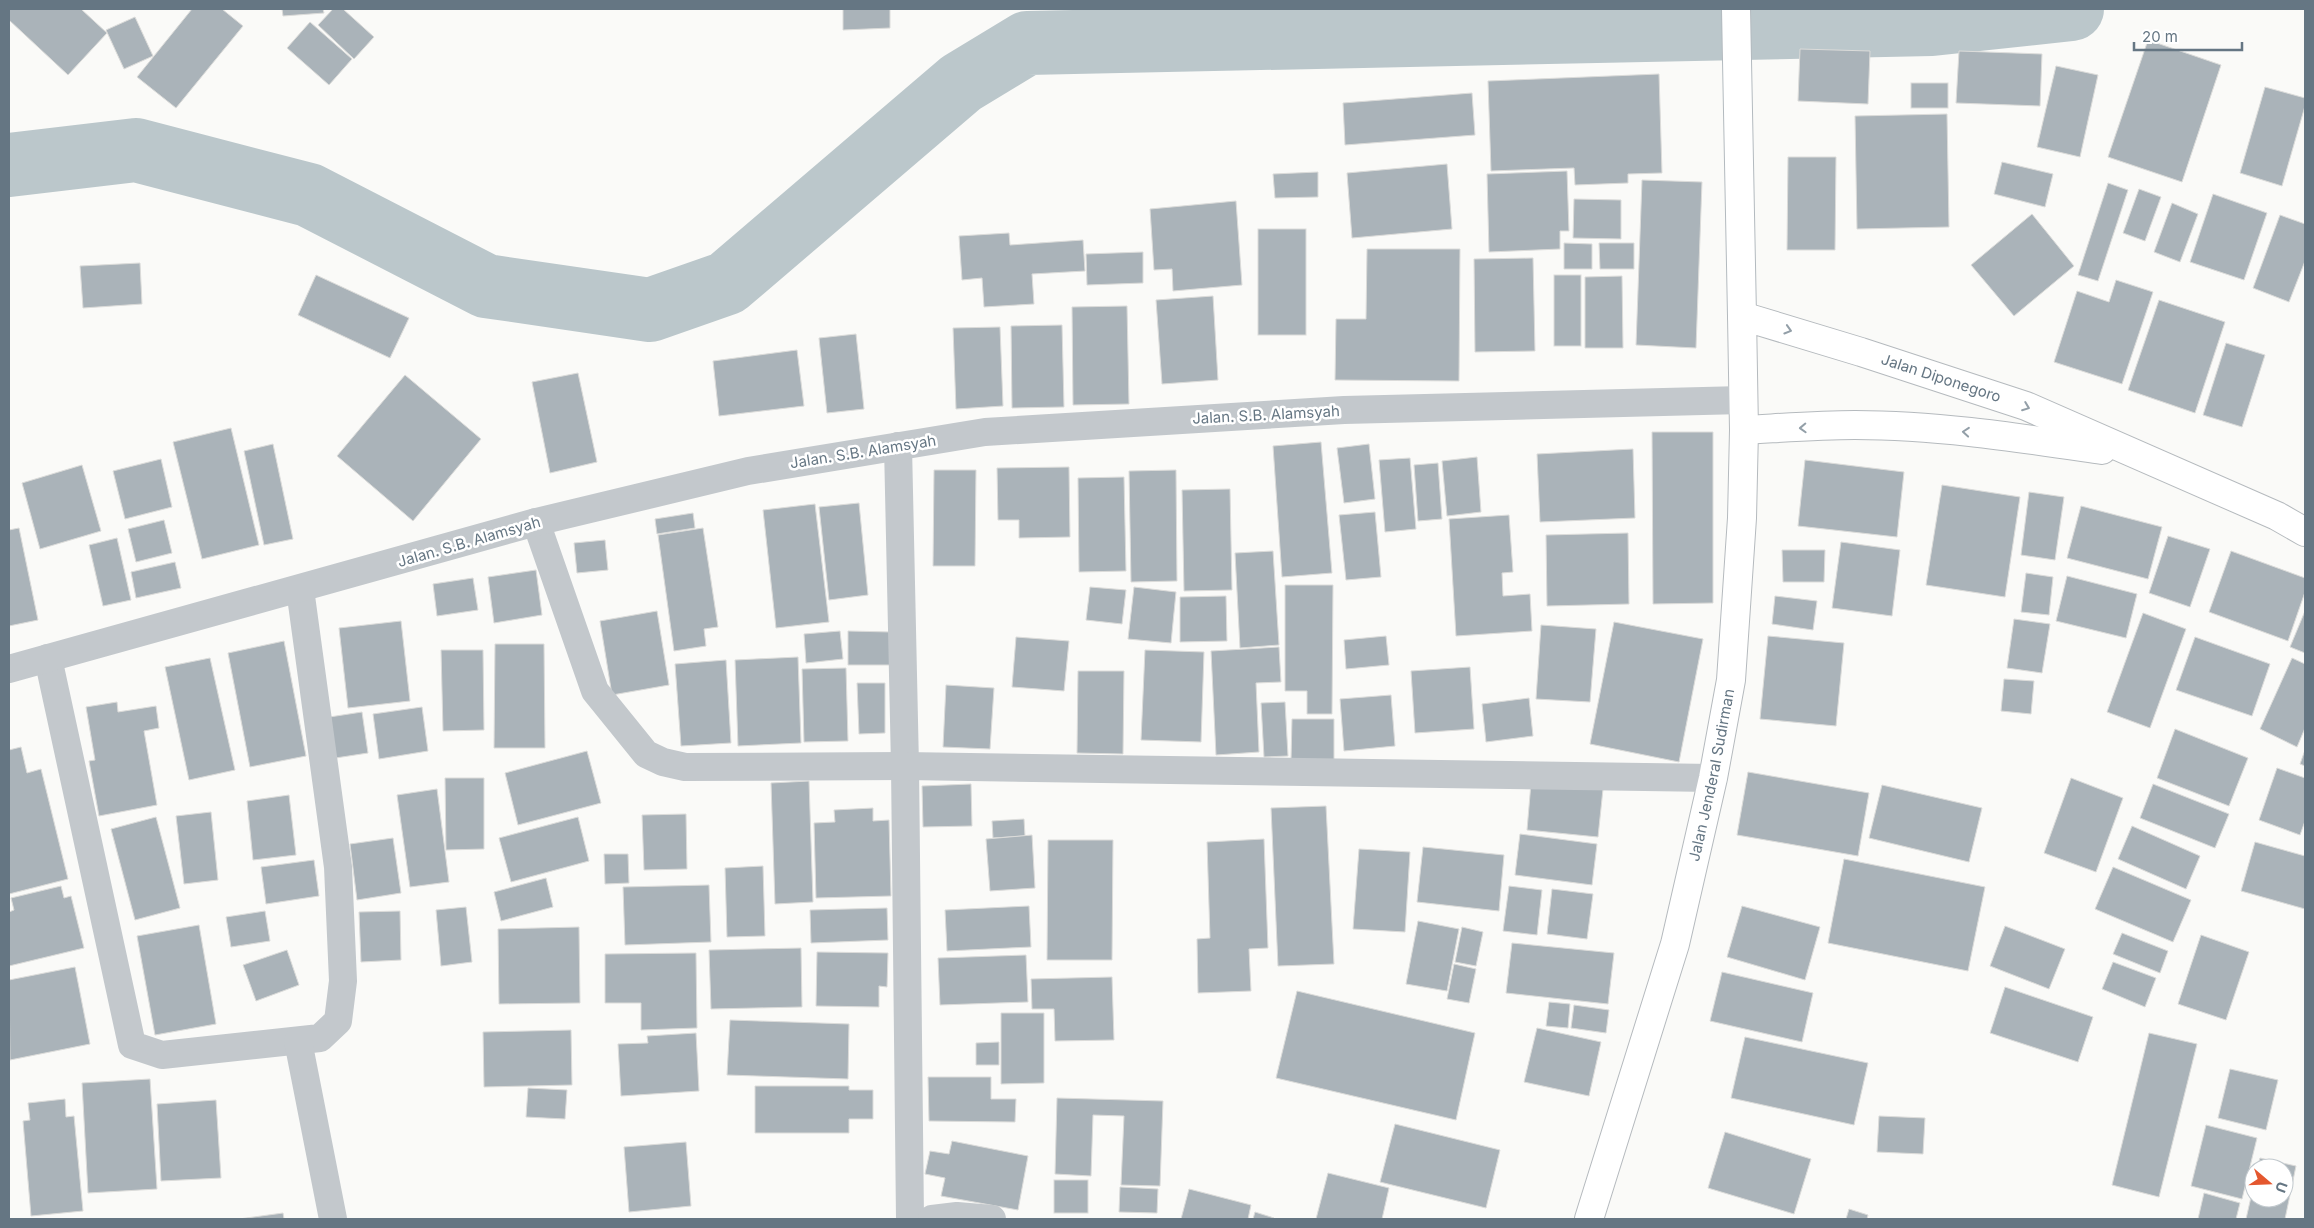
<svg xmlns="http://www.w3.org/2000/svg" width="2314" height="1228" viewBox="0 0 2314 1228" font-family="Inter,sans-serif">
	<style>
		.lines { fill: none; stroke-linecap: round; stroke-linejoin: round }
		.river { stroke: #bbc7cb; stroke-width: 64 }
		.building { fill: #aab3b9; stroke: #dcdcda }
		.secondary-casing { stroke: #b3babf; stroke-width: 30 }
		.primary-casing { stroke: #b5babe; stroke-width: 30 }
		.minor { stroke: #c3c8cc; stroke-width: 28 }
		.tertiary { stroke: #c3c8cc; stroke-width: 28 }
		.secondary { stroke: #fff; stroke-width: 28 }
		.primary { stroke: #fff; stroke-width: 28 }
		.oneway { stroke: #939fa8 }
		.labels { text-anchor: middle; stroke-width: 5; stroke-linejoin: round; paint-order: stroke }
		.street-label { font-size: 15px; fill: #657683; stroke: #fff }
	</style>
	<rect width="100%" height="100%" fill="#fafaf8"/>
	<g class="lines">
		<!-- river -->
		<path class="river" d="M9 165 136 150 309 195 486 286 650 310 727 283 961 83 1027 43 1932 24 2072 9"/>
	</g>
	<!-- building -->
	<g class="building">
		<path d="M9 9H81L107 33 68 75 9 20Z"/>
		<path d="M192 9H222L243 26 176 108 137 77Z"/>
		<path d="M282 9H323L324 13 283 16Z"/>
		<path d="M333 9H343L374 37 354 59 318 25Z"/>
		<path d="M843 9H890V28L843 30Z"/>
		<path d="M135 17 153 56 124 69 106 30Z"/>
		<path d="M310 22 352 59 329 85 287 48Z"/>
		<path d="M2148 40 2221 65 2182 182 2108 157Z"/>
		<path d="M1800 49 1870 51 1868 104 1798 101Z"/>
		<path d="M1959 51 2042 54 2040 106 1956 103Z"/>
		<path d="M2056 66 2098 75 2080 157 2037 147Z"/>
		<path d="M1659 74 1662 173 1628 174V183L1575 185 1574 168 1491 171 1488 81Z"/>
		<rect x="1911" y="83" width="37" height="25"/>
		<path d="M2265 87 2305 98V106L2282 186 2240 173Z"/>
		<path d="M1472 93 1475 135 1345 145 1343 103Z"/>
		<path d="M1947 114 1949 227 1857 229 1855 116Z"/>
		<path d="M1788 157H1836L1835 250H1787Z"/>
		<path d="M2002 162 2053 174 2045 207 1994 194Z"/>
		<path d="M1447 164 1452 229 1352 238 1347 173Z"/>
		<path d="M1567 171 1569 231H1560V249L1489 252 1487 174Z"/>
		<path d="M1318 172V197L1275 198 1273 174Z"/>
		<path d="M1642 180 1702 182 1696 348 1636 345Z"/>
		<path d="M2108 183 2128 190 2098 281 2078 275Z"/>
		<path d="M2139 189 2161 197 2145 241 2123 233Z"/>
		<path d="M2213 194 2267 213 2244 280 2190 262Z"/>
		<path d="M1574 199 1621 200V239L1573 238Z"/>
		<path d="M1236 201 1242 285 1173 291 1172 269 1154 270 1150 209Z"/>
		<path d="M2172 203 2198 214 2180 262 2154 252Z"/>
		<path d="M2032 214 2074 266 2014 316 1971 265Z"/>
		<path d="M2280 215 2305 224V261L2289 302 2253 288Z"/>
		<rect x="1258" y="229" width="48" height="106"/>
		<path d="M1009 233 1010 245 1083 240 1085 271 1032 274 1034 304 984 307 982 278 962 280 959 236Z"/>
		<path d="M1564 243 1592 244V269H1564Z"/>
		<path d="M1599 243H1634V269H1600Z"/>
		<path d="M1367 249H1460L1459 381 1335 380 1336 319H1366Z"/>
		<path d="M1143 252V283L1087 285 1086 254Z"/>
		<path d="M1533 258 1535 351 1475 352 1474 259Z"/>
		<path d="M140 263 142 304 83 308 80 266Z"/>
		<path d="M316 275 409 318 390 358 298 315Z"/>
		<rect x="1554" y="275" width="27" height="71"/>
		<path d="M1622 276 1623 348H1585V277Z"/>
		<path d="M2116 280 2153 292 2122 384 2054 362 2077 291 2109 302Z"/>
		<path d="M1213 296 1218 380 1162 384 1156 300Z"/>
		<path d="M2159 300 2225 322 2195 413 2128 390Z"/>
		<path d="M1127 306 1129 404 1073 405 1072 307Z"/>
		<path d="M1062 325 1064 407 1012 408 1011 326Z"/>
		<path d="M1000 327 1003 406 956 409 953 328Z"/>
		<path d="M856 334 864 409 827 413 819 338Z"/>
		<path d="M2226 343 2265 355 2242 427 2203 415Z"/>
		<path d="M797 350 804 406 719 416 713 361Z"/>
		<path d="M578 373 597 462 550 473 532 382Z"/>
		<path d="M405 375 481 439 413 521 337 456Z"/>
		<path d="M231 428 259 545 202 559 173 442Z"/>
		<path d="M1652 432H1713V603L1653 604Z"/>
		<path d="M1321 442 1332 573 1282 577 1273 446Z"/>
		<path d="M273 444 293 539 264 545 244 451Z"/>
		<path d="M1369 444 1375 499 1344 503 1337 448Z"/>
		<path d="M1633 449 1635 518 1540 522 1537 454Z"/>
		<path d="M1477 457 1481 512 1447 516 1442 461Z"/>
		<path d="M1410 458 1416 529 1385 532 1379 460Z"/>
		<path d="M161 459 172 507 125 519 113 471Z"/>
		<path d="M1805 460 1904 472 1897 537 1798 526Z"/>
		<path d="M1438 463 1442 519 1418 521 1414 465Z"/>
		<path d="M82 465 101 531 40 549 22 483Z"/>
		<path d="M1069 467 1070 537 1019 538V520H998L997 468Z"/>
		<path d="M934 470H976L975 566H933Z"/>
		<path d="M1176 470 1177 581 1131 582 1129 471Z"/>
		<path d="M1124 477 1126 571 1079 572 1078 478Z"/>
		<path d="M1942 485 2020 497 2005 597 1926 585Z"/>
		<path d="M1230 489 1232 590 1184 591 1182 490Z"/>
		<path d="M2029 492 2064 497 2055 560 2021 555Z"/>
		<path d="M859 503 868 595 829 600 819 507Z"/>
		<path d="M815 504 829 622 776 628 763 510Z"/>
		<path d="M2081 506 2162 527 2148 579 2067 558Z"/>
		<path d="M1375 512 1381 577 1346 580 1339 515Z"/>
		<path d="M693 513 695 528 657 534 655 519Z"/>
		<path d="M1509 515 1513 572 1502 573 1503 596 1530 594 1532 631 1456 636 1449 519Z"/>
		<path d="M164 520 172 553 136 562 128 529Z"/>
		<path d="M19 528 38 620 9 626V530Z"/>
		<path d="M703 528 718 627 704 629 706 646 674 651 658 535Z"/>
		<path d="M1628 533 1629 604 1547 606 1546 535Z"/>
		<path d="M2168 536 2210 549 2190 607 2149 593Z"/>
		<path d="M117 538 131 600 103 606 89 545Z"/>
		<path d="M605 540 608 570 577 573 574 543Z"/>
		<path d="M1841 542 1900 550 1892 616 1832 608Z"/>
		<path d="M1782 550H1825L1824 582H1783Z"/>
		<path d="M1273 551 1279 645 1240 648 1235 553Z"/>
		<path d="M2231 551 2305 578V592L2288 641 2209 612Z"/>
		<path d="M175 562 181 588 136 598 131 572Z"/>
		<path d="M536 570 542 615 494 623 488 577Z"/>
		<path d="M2026 573 2053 577 2049 615 2021 612Z"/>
		<path d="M2067 576 2137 594 2126 638 2056 621Z"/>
		<path d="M473 578 478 610 437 616 433 584Z"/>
		<path d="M1285 585H1333L1332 714H1307V691H1285Z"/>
		<path d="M1090 587 1126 590 1122 624 1086 620Z"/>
		<path d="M1134 587 1176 592 1171 643 1128 639Z"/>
		<path d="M1226 596 1227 641 1180 642V597Z"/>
		<path d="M1775 596 1817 601 1813 630 1772 624Z"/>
		<path d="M657 611 669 685 612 695 600 621Z"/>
		<path d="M2305 611V653L2290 647Z"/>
		<path d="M2143 613 2186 629 2150 728 2107 712Z"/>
		<path d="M2014 619 2050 624 2042 673 2007 668Z"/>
		<path d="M401 621 410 701 348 708 339 628Z"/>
		<path d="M1614 622 1703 639 1679 762 1590 744Z"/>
		<path d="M1541 625 1596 629 1590 702 1536 699Z"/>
		<path d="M840 631 843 659 806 663 804 634Z"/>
		<path d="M848 631 891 632V665H848Z"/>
		<path d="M1386 636 1389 665 1346 669 1344 640Z"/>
		<path d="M1768 636 1844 643 1836 726 1760 719Z"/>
		<path d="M1016 637 1069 641 1064 691 1012 687Z"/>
		<path d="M2195 637 2270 664 2252 716 2176 690Z"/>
		<path d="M284 641 306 756 250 767 228 653Z"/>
		<path d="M495 644H544L545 748H494Z"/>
		<path d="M1279 647 1281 682 1256 683 1259 752 1216 755 1211 651Z"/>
		<path d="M441 650H483L484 730 443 731Z"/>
		<path d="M1145 650 1204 652 1201 742 1141 740Z"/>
		<path d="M798 657 801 743 738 746 735 660Z"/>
		<path d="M210 658 235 770 189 780 165 667Z"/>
		<path d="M2292 658 2305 664V728L2297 747 2260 729Z"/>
		<path d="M726 660 731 743 681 746 675 664Z"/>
		<path d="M1470 667 1474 729 1415 733 1411 671Z"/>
		<path d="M846 668 848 741 804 742 802 669Z"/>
		<path d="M1078 671H1124L1123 754 1077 753Z"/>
		<path d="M2004 679 2034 681 2031 714 2001 711Z"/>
		<path d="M857 683H885V733L859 734Z"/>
		<path d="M946 685 994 688 990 749 943 747Z"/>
		<path d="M1391 695 1395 746 1344 751 1340 699Z"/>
		<path d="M1529 698 1533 736 1486 742 1482 704Z"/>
		<path d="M117 702 118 712 156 706 159 728 144 731 157 805 99 816 89 761 95 760 86 707Z"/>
		<path d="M1285 702 1288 756 1264 757 1261 703Z"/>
		<path d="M422 707 428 751 379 759 373 714Z"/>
		<path d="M362 712 368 753 329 759 323 718Z"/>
		<path d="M1292 719H1334V760H1291Z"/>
		<path d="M2175 729 2248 758 2229 806 2157 778Z"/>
		<path d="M21 747 27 773 41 769 68 879 9 894V750Z"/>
		<path d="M2305 750V766L2300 764Z"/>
		<path d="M587 751 601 803 518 825 505 773Z"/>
		<path d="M2277 768 2305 778V821L2300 835 2259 820Z"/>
		<path d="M1748 772 1869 793 1858 856 1737 835Z"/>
		<path d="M445 778H484V849L446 850Z"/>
		<path d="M2071 778 2123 798 2096 872 2044 853Z"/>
		<path d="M809 781 813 902 775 904 771 783Z"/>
		<path d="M1531 783 1603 789 1598 837 1527 830Z"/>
		<path d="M971 784 972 826 923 827 922 786Z"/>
		<path d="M2153 784 2229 814 2215 848 2140 818Z"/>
		<path d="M1882 785 1982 808 1969 862 1869 838Z"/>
		<path d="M437 789 449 882 410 887 397 795Z"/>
		<path d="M289 795 296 855 253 860 247 801Z"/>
		<path d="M1326 806 1334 964 1278 966 1271 808Z"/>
		<path d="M873 808V821L889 820 891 896 816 898 814 823 835 822 834 810Z"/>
		<path d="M211 812 218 880 184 884 176 816Z"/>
		<path d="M686 814 687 869 644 870 642 815Z"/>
		<path d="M156 817 180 908 135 920 111 829Z"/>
		<path d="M578 817 589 861 511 882 499 838Z"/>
		<path d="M1024 819 1025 836 993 838 992 821Z"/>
		<path d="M2132 826 2200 856 2186 889 2118 859Z"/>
		<path d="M1520 834 1597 844 1592 885 1515 875Z"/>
		<path d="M1032 835 1035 888 990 891 986 839Z"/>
		<path d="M393 838 401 893 357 900 350 844Z"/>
		<path d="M1264 839 1268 948 1249 949 1251 991 1198 993 1197 939 1210 938 1207 842Z"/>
		<path d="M1048 840H1113L1112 960H1047Z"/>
		<path d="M2255 842 2305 856V909L2241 891Z"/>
		<path d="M1423 847 1504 855 1499 911 1417 902Z"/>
		<path d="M1359 849 1410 852 1405 932 1353 929Z"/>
		<path d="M604 854H628L629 883 605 884Z"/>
		<path d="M1844 859 1985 887 1968 971 1828 943Z"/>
		<path d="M314 860 319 896 266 904 261 867Z"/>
		<path d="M763 866 765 936 727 937 725 868Z"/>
		<path d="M2113 867 2191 900 2173 942 2095 909Z"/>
		<path d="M546 878 553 907 501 921 494 892Z"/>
		<path d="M709 885 711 942 625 945 623 887Z"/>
		<path d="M61 886 64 898 71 896 84 948 9 966V912L14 910 11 898Z"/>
		<path d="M1509 886 1542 890 1537 935 1503 931Z"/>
		<path d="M1552 889 1593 894 1587 939 1547 934Z"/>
		<path d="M1029 906 1031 947 947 951 945 910Z"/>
		<path d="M1742 906 1820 927 1805 980 1727 957Z"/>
		<path d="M466 907 472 962 441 966 436 910Z"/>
		<path d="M887 908 888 940 811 943 810 910Z"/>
		<path d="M265 911 270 941 231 947 226 917Z"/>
		<path d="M400 911 401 960 361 962 359 912Z"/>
		<path d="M1418 921 1459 929 1447 991 1406 984Z"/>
		<path d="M199 925 216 1024 155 1035 137 936Z"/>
		<path d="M2005 926 2065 949 2049 989 1990 966Z"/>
		<path d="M579 927 580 1003 499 1004 498 929Z"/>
		<path d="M1462 927 1483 932 1476 966 1455 962Z"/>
		<path d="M2122 933 2168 951 2160 973 2113 954Z"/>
		<path d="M2201 935 2249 952 2226 1020 2178 1004Z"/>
		<path d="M1512 943 1614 953 1608 1004 1506 993Z"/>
		<path d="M801 948 802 1007 711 1009 709 950Z"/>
		<path d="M287 950 299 985 256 1001 243 965Z"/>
		<path d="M817 952 888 953 887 987 879 986V1007L816 1006Z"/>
		<path d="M696 953 697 1028 641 1030V1003H605V954Z"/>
		<path d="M1026 955 1028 1002 940 1005 938 958Z"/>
		<path d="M2113 962 2156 978 2145 1007 2102 989Z"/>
		<path d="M1454 964 1476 969 1469 1003 1447 999Z"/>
		<path d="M75 967 90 1044 10 1060 9 980Z"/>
		<path d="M1722 972 1813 993 1802 1042 1710 1021Z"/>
		<path d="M1112 977 1114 1040 1055 1041 1054 1009H1032L1031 979Z"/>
		<path d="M2005 987 2093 1017 2078 1062 1990 1033Z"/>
		<path d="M1297 991 1475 1033 1456 1120 1276 1078Z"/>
		<path d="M1549 1002 1570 1004 1568 1028 1546 1026Z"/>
		<path d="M1574 1005 1609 1010 1606 1033 1571 1028Z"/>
		<path d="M1001 1013H1044V1083L1001 1084Z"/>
		<path d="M730 1020 849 1024 848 1079 727 1075Z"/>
		<path d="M1537 1028 1601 1042 1589 1096 1524 1082Z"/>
		<path d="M571 1030 572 1085 484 1087 483 1032Z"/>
		<path d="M696 1033 699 1091 621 1096 618 1044 648 1043 647 1036Z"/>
		<path d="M2149 1033 2197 1044 2159 1197 2112 1185Z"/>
		<path d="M1745 1037 1868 1063 1854 1125 1731 1098Z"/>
		<path d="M999 1042V1065H976V1043Z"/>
		<path d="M2230 1069 2278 1080 2266 1130 2218 1118Z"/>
		<path d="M928 1077H991V1099H1016L1015 1122 929 1121Z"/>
		<path d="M150 1079 157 1189 88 1193 82 1083Z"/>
		<path d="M755 1086H849V1090H873V1119H849V1133H755Z"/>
		<path d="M528 1088 567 1090 565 1119 526 1117Z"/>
		<path d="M1057 1098 1163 1101 1160 1186 1121 1185 1124 1116 1093 1115 1091 1176 1055 1174Z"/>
		<path d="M65 1099 66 1117 74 1116 83 1211 31 1216 23 1121 30 1120 28 1103Z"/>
		<path d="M216 1100 221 1178 161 1181 157 1104Z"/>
		<path d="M1879 1116 1925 1118 1923 1154 1877 1152Z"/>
		<path d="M1395 1124 1500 1150 1486 1208 1380 1182Z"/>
		<path d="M2206 1125 2257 1138 2242 1199 2191 1186Z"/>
		<path d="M1725 1132 1811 1159 1794 1214 1708 1188Z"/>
		<path d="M952 1141 1028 1156 1018 1210 941 1196 945 1178 925 1174 930 1151 949 1154Z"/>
		<path d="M686 1142 691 1206 629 1212 624 1147Z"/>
		<path d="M2260 1158 2296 1166 2285 1219H2246L2254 1184V1198H2284V1168H2257Z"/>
		<path d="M1328 1173 1389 1188 1382 1219H1316Z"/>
		<rect x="1054" y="1180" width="34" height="33"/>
		<path d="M1120 1187 1158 1189 1157 1213 1119 1212Z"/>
		<path d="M1189 1189 1251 1205 1248 1219H1181Z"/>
		<path d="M2204 1193 2240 1203 2236 1219H2198Z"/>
		<path d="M1849 1209 1868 1215 1867 1219H1846Z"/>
		<path d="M1255 1212 1274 1218V1219H1253Z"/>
		<path d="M283 1213 284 1219H239Z"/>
	</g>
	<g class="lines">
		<defs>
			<path id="secondary" d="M1736 9 1742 316"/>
			<g id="primary">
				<path d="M1744 430C1781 428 1818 425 1855 425 1938 425 2020 438 2102 450"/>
				<path id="s1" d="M1589 1219 1675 944 1713 778 1731 680 1742 518 1744 430 1742 316 1861 352 2026 406 2277 516 2305 532"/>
			</g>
		</defs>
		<!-- secondary casing -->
		<use href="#secondary" class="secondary-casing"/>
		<!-- primary casing -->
		<use href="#primary" class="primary-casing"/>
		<!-- minor -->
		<g class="minor">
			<path d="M898 446 905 766 910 1219"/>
			<path d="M536 522 595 691 646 754 663 762 685 767 905 766 1713 778"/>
			<path d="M48 658 132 1045 162 1055 320 1038 338 1021 343 981 338 867 300 589"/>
			<path d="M298 1041 333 1219"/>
			<path d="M932 1219 957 1216 992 1219"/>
		</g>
		<!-- tertiary -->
		<path class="tertiary" d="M9 669 536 522 748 471 985 432 1344 410 1743 400"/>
		<!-- secondary -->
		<use href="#secondary" class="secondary"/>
		<!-- primary -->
		<use href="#primary" class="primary"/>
	</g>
	<!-- one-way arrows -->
	<defs><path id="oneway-chevron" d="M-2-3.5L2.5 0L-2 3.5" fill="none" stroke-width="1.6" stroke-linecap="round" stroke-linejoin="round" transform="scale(1.25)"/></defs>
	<g class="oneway">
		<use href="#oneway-chevron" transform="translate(1788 330) rotate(17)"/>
		<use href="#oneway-chevron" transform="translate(2026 407) rotate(21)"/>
		<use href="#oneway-chevron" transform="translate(1803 428) rotate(178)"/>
		<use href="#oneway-chevron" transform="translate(1966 432) rotate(-175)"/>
	</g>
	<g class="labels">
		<!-- street labels -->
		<g class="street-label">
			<text dy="5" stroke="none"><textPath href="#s1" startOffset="1131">Jalan Diponegoro</textPath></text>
			<text transform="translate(1266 415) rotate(-3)" y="5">Jalan. S.B. Alamsyah</text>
			<text transform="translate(863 452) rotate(-9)" y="5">Jalan. S.B. Alamsyah</text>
			<text transform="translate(469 542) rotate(-16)" y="5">Jalan. S.B. Alamsyah</text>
			<text dy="5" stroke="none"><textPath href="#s1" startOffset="461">Jalan Jenderal Sudirman</textPath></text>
		</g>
	</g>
	<!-- border -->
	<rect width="2314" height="1228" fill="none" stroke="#657683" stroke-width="20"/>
	<!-- north arrow -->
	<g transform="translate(2269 1183) rotate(109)"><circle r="24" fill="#ffffff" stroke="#c1c8cd"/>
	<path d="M0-4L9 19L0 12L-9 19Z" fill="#e4572e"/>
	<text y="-8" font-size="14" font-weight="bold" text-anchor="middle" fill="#657683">U</text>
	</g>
	<!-- scale -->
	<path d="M2134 42v8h108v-8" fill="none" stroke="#657683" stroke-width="2.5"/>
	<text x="2142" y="42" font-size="15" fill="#657683" stroke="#ffffff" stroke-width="4" paint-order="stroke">20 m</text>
</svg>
